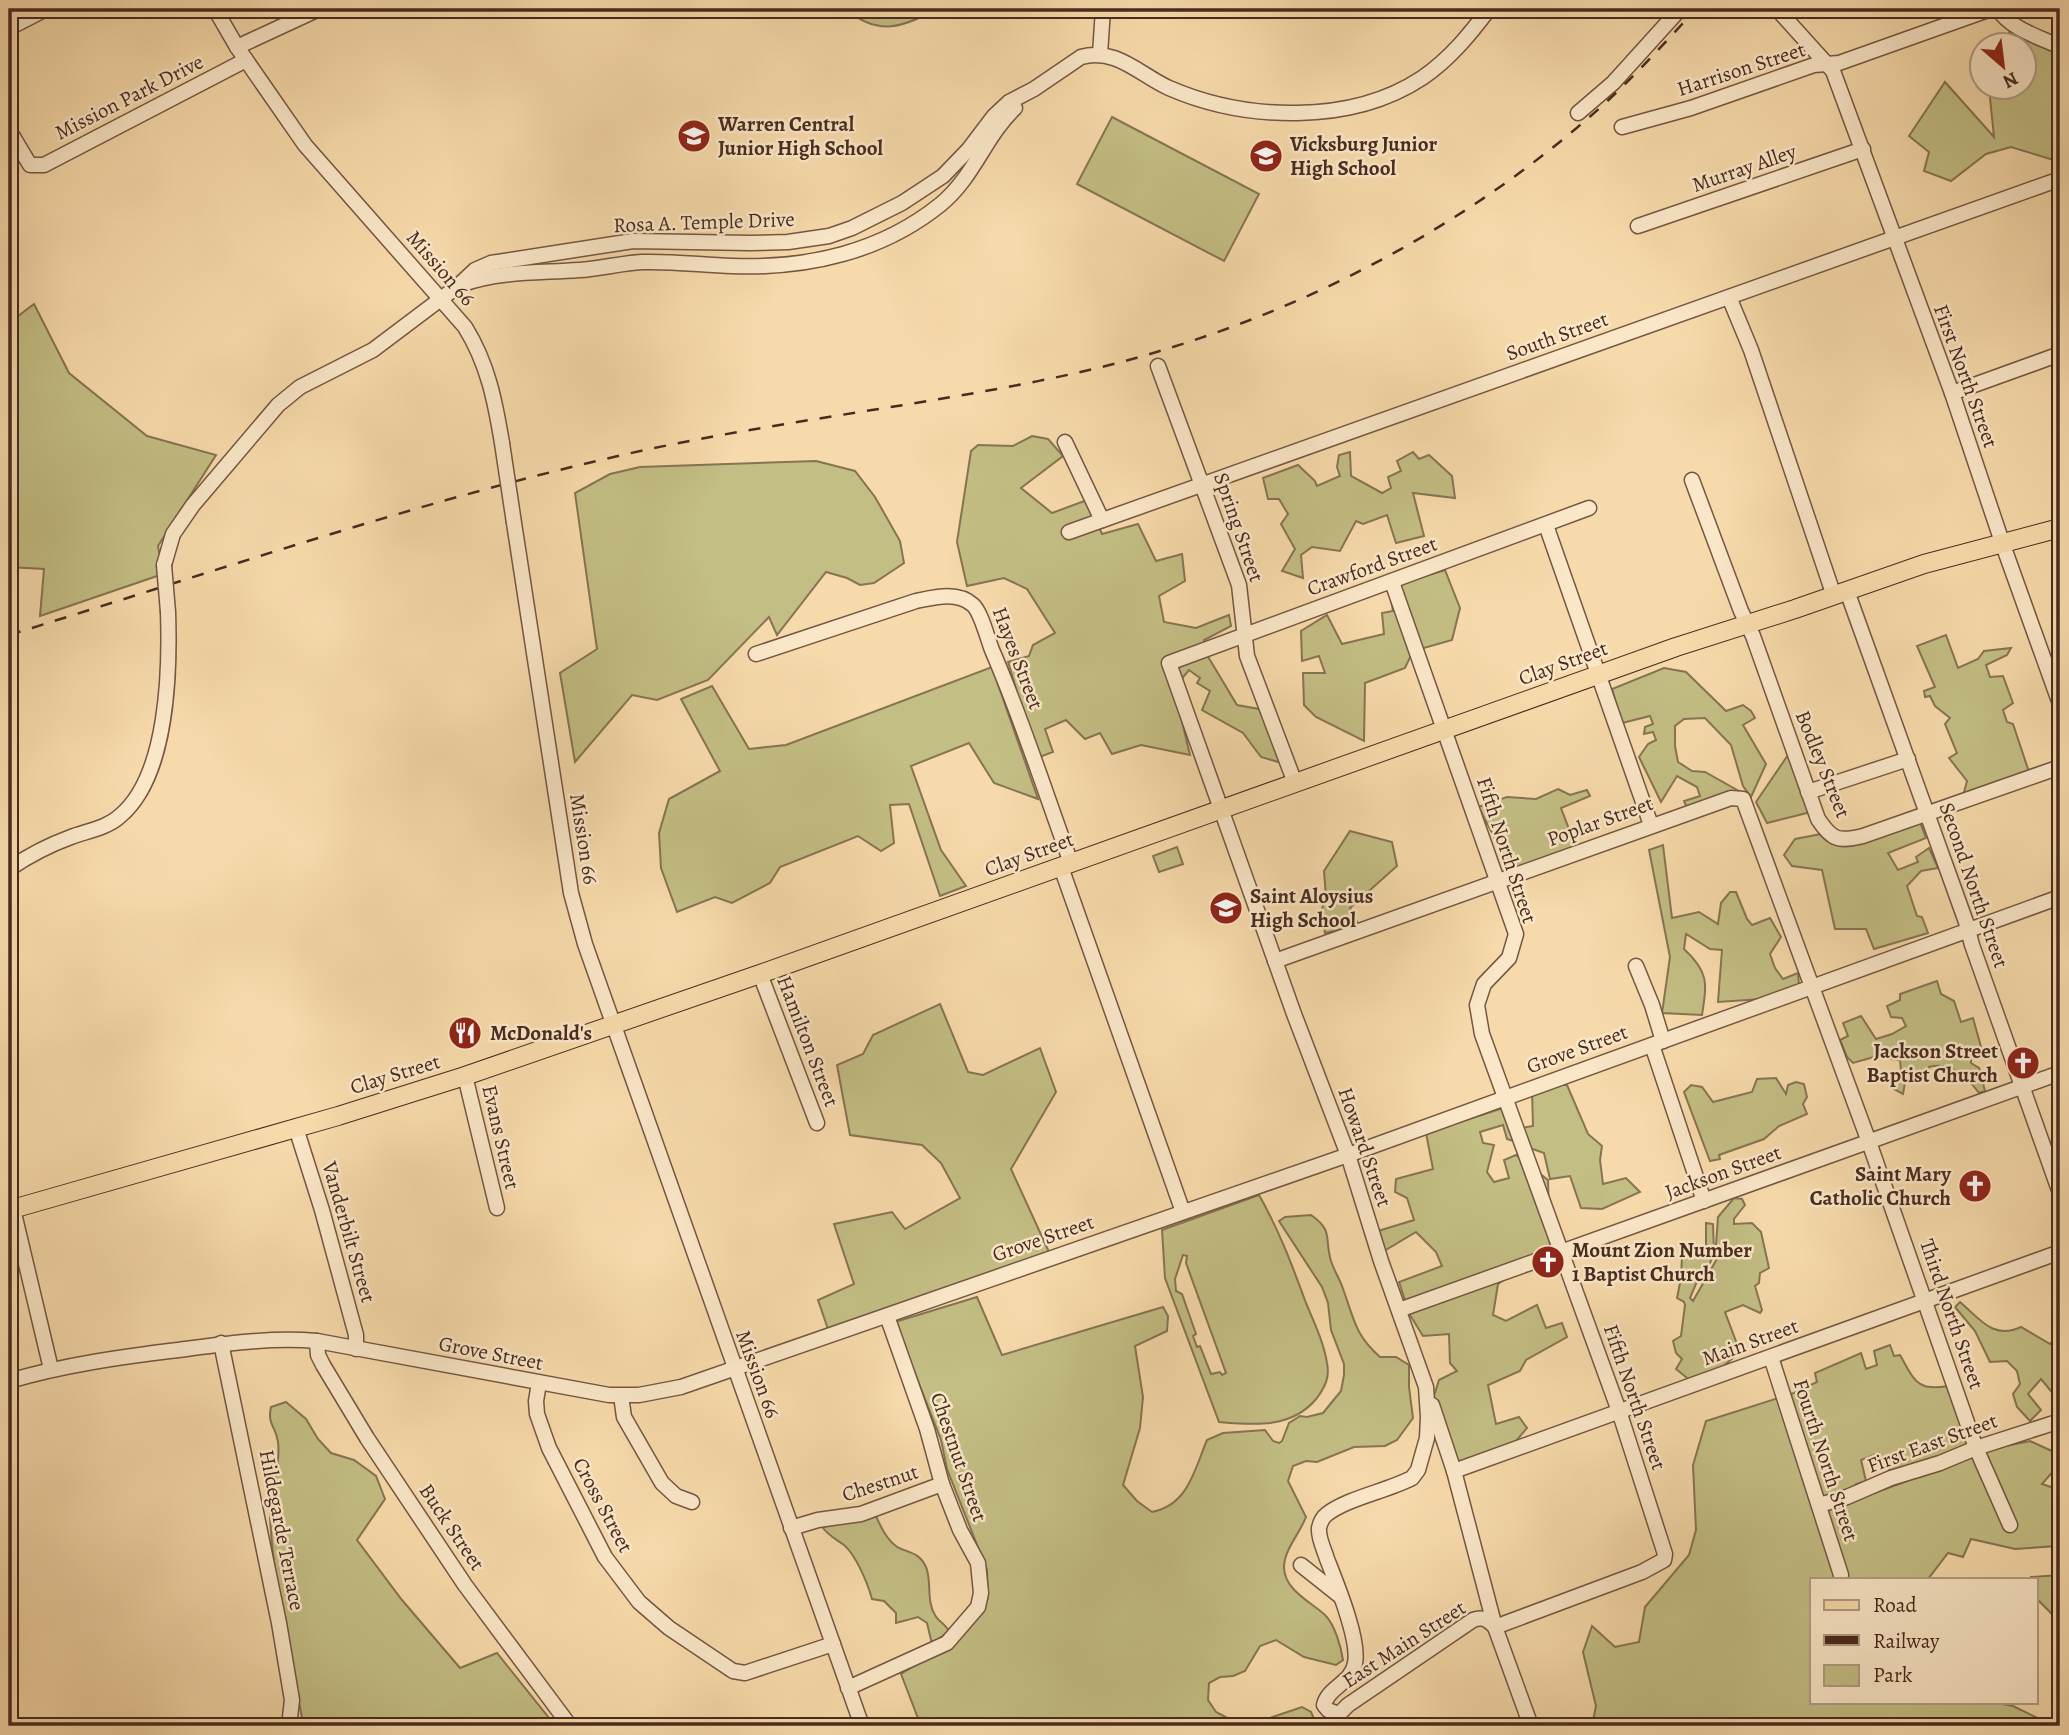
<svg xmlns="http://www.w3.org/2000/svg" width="2069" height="1735" viewBox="0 0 2069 1735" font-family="Alegreya,serif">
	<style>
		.green { fill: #c3be84; stroke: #867452; stroke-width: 2; fill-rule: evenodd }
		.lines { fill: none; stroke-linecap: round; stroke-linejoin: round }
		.minor-casing { stroke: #745642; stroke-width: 17 }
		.major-casing { stroke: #482a1f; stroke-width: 20 }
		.minor { stroke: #fae7c8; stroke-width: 14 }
		.major { stroke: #f7daab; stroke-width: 18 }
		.rail { stroke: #482a1f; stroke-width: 2.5; stroke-dasharray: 12 12; stroke-linecap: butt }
		.minor-bridge-casing { stroke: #745642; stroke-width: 17; stroke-linecap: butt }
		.minor-bridge { stroke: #fae7c8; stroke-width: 14 }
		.labels { text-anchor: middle; stroke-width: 5; stroke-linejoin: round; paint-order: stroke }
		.street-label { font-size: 21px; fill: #482a1f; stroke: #fae7c8 }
		.poi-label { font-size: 21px; font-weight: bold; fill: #482a1f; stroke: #fae7c8; text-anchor: start }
	</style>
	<rect width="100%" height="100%" fill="#f7daab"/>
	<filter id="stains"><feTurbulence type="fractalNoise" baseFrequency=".00286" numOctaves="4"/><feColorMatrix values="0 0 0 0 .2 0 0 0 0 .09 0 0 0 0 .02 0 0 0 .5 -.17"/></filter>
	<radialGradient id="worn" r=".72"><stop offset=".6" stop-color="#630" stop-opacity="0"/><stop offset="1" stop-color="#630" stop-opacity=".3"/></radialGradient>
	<!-- green -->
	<g class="green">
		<path d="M846 9H866L893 16 912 9H937C904 27 878 37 846 9Z"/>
		<path d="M2016 20 2060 40V162L2011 147 1986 154 1951 181 1924 171 1929 152 1909 136 1945 82 1994 137 1989 88H2024V46L2002 45Z"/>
		<path d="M1112 117 1259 194 1224 261 1077 184Z"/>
		<path d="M34 304 69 373 147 436 216 455 158 546 163 574 40 616 44 569 9 567V323Z"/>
		<path d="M1032 436 1048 439 1063 456 1021 488 1052 513 1087 500 1102 534 1138 524 1156 561 1182 554 1185 581 1159 596 1164 622 1196 628 1229 615 1231 626 1204 640 1207 655 1237 705 1259 709 1285 764 1261 757 1243 733 1202 710 1210 691 1197 683 1200 678 1189 670 1174 688 1190 755 1141 745 1112 754 1100 733 1085 739 1066 720 1045 729 1053 752 1037 758 1008 662 1029 656 1033 645 1055 633 1027 589 1004 578 967 586 957 542 971 451 978 445 1013 446Z"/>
		<path d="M1350 452 1351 476 1382 493 1391 488 1388 477 1401 471 1397 461 1413 452 1419 459 1429 455 1452 476 1455 498 1413 493 1424 536 1396 543 1387 515 1363 524 1356 521 1340 551 1312 547 1301 555 1303 578 1282 571 1295 549 1281 524 1288 514 1279 499H1268L1263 478 1298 465 1315 481 1317 486 1340 476 1337 467 1339 455Z"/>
		<path d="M816 461 855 471 875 497 900 541 904 563 874 583 860 585 847 578 826 572 777 635 769 617 708 680 657 700 632 695 575 762 560 673 597 649 575 493 610 474 640 467Z"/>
		<path d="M1445 570 1460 608 1452 640 1413 651 1405 668 1365 683 1364 741 1316 717 1304 705 1303 673H1325L1319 656 1302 661 1301 631 1327 615 1342 644 1384 634 1382 613 1393 611 1389 587Z"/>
		<path d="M1946 635 1958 668 1978 659 1984 651 2011 648 2007 655 1986 665 1990 677 2003 676 2013 703 2003 710 2007 722 2013 724 2029 772 1963 796 1967 781 1949 758 1957 753 1945 724 1950 718 1935 706 1930 696 1925 697 1924 691 1935 687 1917 646Z"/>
		<path d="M992 667 1038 799 994 783 969 743 911 766 941 850 966 886 940 896 909 804 890 805 894 843 881 851 858 836 780 867 770 883 732 903 715 897 677 912 661 868 659 833 669 799 720 771 681 699 712 686 749 749 786 745Z"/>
		<path d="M1664 668 1686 672 1726 711 1743 705 1751 711 1755 718 1743 725 1766 764 1751 797 1743 786 1731 745 1705 718 1684 719 1675 726V746L1678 762 1692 771 1705 772 1746 795 1687 808 1684 801 1700 796 1697 787 1677 776 1661 802 1639 757 1648 744 1656 740 1653 732 1644 734 1645 727 1653 724 1650 716 1622 723 1612 689Z"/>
		<path d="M1790 752 1811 812 1767 823 1756 802Z"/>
		<path d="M1558 789 1570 795 1587 790 1590 796 1561 808 1577 850 1514 873 1478 807 1507 797 1536 799Z"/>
		<path d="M1920 822 1926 838 1888 853 1898 870 1918 862 1916 857 1929 848 1938 868 1921 871 1907 886 1917 916 1922 917 1928 933 1874 949 1866 929H1835L1822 870 1792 866 1784 855 1795 839 1821 834 1831 840Z"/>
		<path d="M1350 831 1392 842 1397 866 1350 908 1359 926 1325 933 1321 912 1326 897 1324 871Z"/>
		<path d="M1663 845 1672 918 1699 912 1718 924 1721 903 1730 892H1736L1747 919 1752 925 1770 918 1781 937 1770 954 1775 968 1783 979 1798 973 1799 985 1762 999 1718 1002 1722 950 1710 949 1686 934 1684 949C1709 972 1707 983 1702 1015L1662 1013 1670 957 1649 850Z"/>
		<path d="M1177 847 1183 864 1159 872 1153 856Z"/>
		<path d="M1937 981 1941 994 1954 1001 1961 1022 1973 1018 1983 1054 1971 1052V1063L1979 1068 1985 1091 1979 1093C1967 1077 1951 1061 1929 1067L1927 1076H1916L1905 1083 1903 1094 1890 1087V1078L1901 1071 1900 1060 1874 1057 1853 1063 1847 1057 1840 1040 1848 1036 1843 1023 1861 1016 1876 1039 1892 1034 1906 1026 1902 1018 1891 1017 1887 1006 1900 1000V994Z"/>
		<path d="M940 1004 968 1072 983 1075 1040 1048 1056 1092 1011 1169 1049 1252 829 1332 818 1300 854 1284 834 1224 892 1212 905 1229 960 1198 941 1163 922 1145 850 1135 837 1065 863 1054 873 1035Z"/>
		<path d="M1776 1078 1786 1094 1788 1085 1796 1082 1804 1084 1807 1097 1803 1104 1807 1114 1779 1126 1764 1139 1719 1155 1720 1159 1710 1161 1684 1092 1691 1085 1702 1087 1713 1102 1752 1092 1757 1079Z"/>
		<path d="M1547 1085H1567L1588 1134 1602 1146 1600 1160 1603 1184 1626 1178 1640 1192 1602 1209 1581 1208 1570 1176 1550 1179 1544 1153 1524 1146 1521 1128 1533 1126 1532 1091Z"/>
		<path d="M1503 1108 1516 1142 1507 1139 1503 1125 1480 1132 1483 1143 1494 1145 1487 1172 1494 1182 1509 1178 1504 1160 1516 1155 1548 1180 1550 1249 1498 1284 1493 1315 1506 1321 1537 1305 1546 1328 1562 1323 1567 1337 1526 1360 1520 1371 1488 1385 1496 1424 1519 1417 1527 1428 1510 1448 1457 1467 1433 1399 1439 1380 1457 1371 1450 1363 1449 1334 1423 1336 1410 1315 1399 1282 1442 1266 1436 1252 1416 1232 1384 1251 1378 1231 1414 1220 1407 1198 1395 1192 1396 1179 1433 1169 1426 1133Z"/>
		<path d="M1259 1195C1279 1230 1292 1265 1306 1303 1314 1322 1324 1343 1327 1363 1330 1377 1325 1387 1317 1398 1292 1429 1254 1425 1219 1422L1165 1278 1162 1230ZM1183 1255 1187 1256 1186 1263 1226 1373 1222 1375 1220 1372 1211 1374 1200 1346 1197 1347 1193 1336 1196 1334 1182 1294 1176 1291 1175 1279Z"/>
		<path d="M1734 1198 1742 1199 1745 1205 1734 1219V1224L1752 1223 1761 1232 1769 1268 1760 1273 1759 1283 1755 1286 1762 1310 1760 1313 1743 1305 1725 1312 1740 1352 1713 1375 1692 1382 1676 1369 1682 1359 1676 1353 1673 1341 1681 1336 1685 1305 1684 1302 1677 1298 1681 1278 1682 1256 1706 1249V1223L1713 1224 1714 1254 1710 1263 1700 1274 1690 1298 1693 1301 1718 1257 1716 1245 1718 1217Z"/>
		<path d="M1311 1215C1334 1231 1324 1238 1331 1261 1334 1270 1339 1278 1342 1286 1354 1318 1354 1334 1380 1357H1396L1409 1365V1387L1413 1418 1397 1440 1385 1446 1354 1447 1317 1462 1306 1461 1293 1466 1288 1481 1306 1517C1300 1533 1284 1550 1284 1567 1284 1590 1311 1602 1325 1615 1335 1625 1341 1647 1343 1660L1336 1665 1304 1657 1276 1640 1260 1646 1245 1671 1233 1676 1220 1677 1209 1683 1208 1700 1216 1712 1237 1723 1261 1721 1302 1707 1311 1712 1315 1721 1313 1726H921L901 1674 953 1642 974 1622 988 1598 987 1570 947 1469 941 1440 895 1322 977 1297 1002 1355 1163 1307 1168 1316 1167 1331 1135 1346 1143 1397 1140 1428 1123 1485 1137 1501 1152 1512C1188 1505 1194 1471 1207 1440L1223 1433 1265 1430 1273 1441 1279 1443 1282 1441 1289 1423 1300 1416 1307 1417 1323 1413 1341 1391 1344 1375V1364L1331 1330 1328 1303 1322 1287 1279 1221 1285 1217Z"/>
		<path d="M1960 1302C1980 1319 1993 1340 2021 1327L2050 1344 2060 1331V1402L2041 1379 2028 1394 2041 1410 2030 1421 2017 1407 2013 1394 2020 1384 2017 1371 2007 1361 1990 1362 1975 1331 1955 1307Z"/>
		<path d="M1890 1345 1894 1356 1900 1355C1914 1379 1916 1392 1948 1386L1968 1443 1964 1453 1898 1476 1883 1464 1879 1453 1861 1460 1866 1481 1856 1484 1844 1504 1907 1481 1966 1454 2030 1441 2052 1451 2056 1468 2042 1484 2060 1490V1542L2057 1546 2015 1549 1971 1539 1963 1557 1948 1553 1928 1579H1812V1702H1991L2013 1706 2054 1726H1592L1596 1706 1583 1652 1592 1626 1615 1647 1639 1642 1645 1607 1689 1555 1696 1530 1693 1465 1706 1421 1794 1393 1817 1382 1815 1373 1861 1353 1866 1369 1877 1365 1874 1351Z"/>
		<path d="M286 1402 306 1419 318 1439 331 1453 354 1460 376 1476 385 1499 357 1540 402 1600 460 1668 497 1653 553 1723 552 1726H300L302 1718C290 1651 273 1584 270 1516 269 1492 281 1467 278 1442 276 1426 267 1425 271 1407Z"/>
		<path d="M875 1514C880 1525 886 1539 896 1546 905 1553 918 1550 926 1567 932 1581 926 1601 935 1615 938 1621 945 1624 949 1631L932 1644 927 1623 918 1617 896 1623V1613L884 1601 872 1599C868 1584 856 1555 844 1545 836 1539 829 1536 823 1528L830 1523Z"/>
		<path d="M2060 1575V1622L2036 1598V1579H2031V1577Z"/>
	</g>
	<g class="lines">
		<defs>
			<g id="minor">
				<path d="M215 9 237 47 305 145 465 327C488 364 495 401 502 443"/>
				<path d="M1777 9 1833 71 1952 393 2003 545 2060 704"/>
				<path d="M1998 9C2010 29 2040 37 2060 47"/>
				<path d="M9 28 46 9"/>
				<path d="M237 47 319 9"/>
				<path d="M1100 54 1103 9"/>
				<path d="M1578 113 1613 83 1680 9"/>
				<path d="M1622 127 1691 108 1814 65 1839 63 1991 9"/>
				<path d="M9 130 30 165H44L246 60"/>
				<path d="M1638 226 1863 149"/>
				<path d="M463 284C501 271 539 273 579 270 600 269 621 263 642 262 672 261 702 265 732 266 807 269 882 252 941 204 974 177 985 136 1015 108"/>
				<path d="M1729 297 1751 350 1834 596"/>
				<path d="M1158 366 1239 585 1247 656 1295 783"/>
				<path d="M1952 393 2060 354"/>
				<path d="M1065 442 1102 520"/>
				<path d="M1692 480 1741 611 1753 636 1818 819C1832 840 1838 842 1863 836L2060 767"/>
				<path d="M514 523 571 893 585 944 862 1726"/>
				<path d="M1546 525 1651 825"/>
				<path d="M1069 532 2060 179"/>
				<path d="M164 565 173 534 193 505 278 405 300 387 373 350 458 286 475 270 491 263 633 241 750 243 788 242 829 236 852 228 902 203 943 176 969 149 994 116 1009 102 1034 89 1081 57C1116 47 1140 75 1169 88 1245 121 1351 125 1422 78 1450 59 1470 34 1489 9"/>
				<path d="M1847 591 1966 922 1972 945 2060 1193"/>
				<path d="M756 654 916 601C935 597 958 591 973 605 981 612 988 640 992 650 1022 719 1045 792 1071 863"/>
				<path d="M1808 792 1908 759"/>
				<path d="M1061 867 1183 1212"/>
				<path d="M9 869C28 856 49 845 71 837 87 831 107 828 120 816 168 776 170 670 168 612"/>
				<path d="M1275 961 1731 798 1743 799 1869 1142 1976 1448 2010 1525"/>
				<path d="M1636 966 1652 1005 1663 1041"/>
				<path d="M760 974 817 1123"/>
				<path d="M1652 1045 1704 1201"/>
				<path d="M465 1076 497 1208"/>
				<path d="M296 1128 322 1210 356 1335V1349"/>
				<path d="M13 1209 51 1369"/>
				<path d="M1399 1310 2060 1073"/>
				<path d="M317 1341 318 1355 323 1365 367 1438 465 1585 570 1726"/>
				<path d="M221 1343 279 1623 292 1700 289 1726"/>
				<path d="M1771 1357 1841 1575"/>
				<path d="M9 1381C64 1365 120 1357 178 1350 224 1344 270 1337 317 1341L609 1395H639L681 1387 1348 1155 2060 897"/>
				<path d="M539 1383 536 1401 537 1414 549 1448 605 1557 639 1602 669 1628 733 1671 745 1673 833 1644"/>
				<path d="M621 1396 624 1417 662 1483 676 1496 692 1502"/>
				<path d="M1432 1405 1454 1471 1495 1627 1531 1726"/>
				<path d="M1454 1471 2060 1252"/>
				<path d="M1819 1505 1847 1497 1891 1478 1940 1463 1976 1448 2060 1421"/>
				<path d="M791 1528 818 1520 861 1514 942 1484"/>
				<path d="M1301 1565 1340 1596"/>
				<path d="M848 1688 947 1643 978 1607 981 1593 978 1563 960 1530 942 1484 927 1429 887 1316"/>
				<path d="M1338 1714 1328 1710 1324 1705C1328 1687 1352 1683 1355 1663 1360 1640 1336 1582 1327 1559 1324 1549 1318 1538 1319 1528 1320 1523 1323 1517 1327 1514 1348 1498 1387 1491 1412 1478L1418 1470 1427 1438 1428 1417 1426 1387 1381 1261 1348 1155 1294 1014 1169 663 1589 508"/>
				<path d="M1327 1726 1348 1705 1473 1620C1483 1616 1488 1620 1495 1627L1642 1572 1664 1560 1665 1554 1619 1411 1482 1034 1477 1005 1484 984 1509 958 1516 934 1392 582"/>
			</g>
			<path id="major" d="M9 1210 338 1116 465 1076 760 974 1676 647 1795 609 1924 564 2060 528"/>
		</defs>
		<!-- minor casing -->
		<use href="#minor" class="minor-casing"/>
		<!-- major casing -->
		<use href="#major" class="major-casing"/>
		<!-- minor -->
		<use href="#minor" class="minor"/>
		<!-- major -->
		<use href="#major" class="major"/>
		<!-- rail -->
		<path class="rail" d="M9 635C211 573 412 503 618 456 762 423 909 408 1053 378 1248 338 1435 250 1586 120 1626 86 1661 47 1696 9"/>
		<defs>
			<g id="minor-bridge">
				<path d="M502 443 514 523"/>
				<path d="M164 565 168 612"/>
			</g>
		</defs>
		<!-- minor-bridge casing -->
		<use href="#minor-bridge" class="minor-bridge-casing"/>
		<!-- minor-bridge -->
		<use href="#minor-bridge" class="minor-bridge"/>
	</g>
	<!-- icons -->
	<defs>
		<symbol id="school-disc" viewBox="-11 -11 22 22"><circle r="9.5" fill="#8f2418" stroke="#fae7c8"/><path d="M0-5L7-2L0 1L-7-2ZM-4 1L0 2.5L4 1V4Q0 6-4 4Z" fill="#fff"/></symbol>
		<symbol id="restaurant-disc" viewBox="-11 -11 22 22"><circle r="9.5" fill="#8f2418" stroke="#fae7c8"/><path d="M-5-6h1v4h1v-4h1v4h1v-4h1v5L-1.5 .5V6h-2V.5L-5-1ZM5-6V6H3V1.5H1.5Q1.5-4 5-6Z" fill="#fff"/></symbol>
		<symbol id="church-disc" viewBox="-11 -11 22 22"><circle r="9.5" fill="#8f2418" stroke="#fae7c8"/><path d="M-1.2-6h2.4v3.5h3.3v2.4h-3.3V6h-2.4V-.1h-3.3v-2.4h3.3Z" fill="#fff"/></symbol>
	</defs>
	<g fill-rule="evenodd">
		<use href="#school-disc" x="675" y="117" width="38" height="38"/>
		<use href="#school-disc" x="1247" y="137" width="38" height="38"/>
		<use href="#school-disc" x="1207" y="889" width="38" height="38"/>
		<use href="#restaurant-disc" x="446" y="1014" width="38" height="38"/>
		<use href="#church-disc" x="2004" y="1044" width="38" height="38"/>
		<use href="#church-disc" x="1956" y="1167" width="38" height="38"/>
		<use href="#church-disc" x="1529" y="1243" width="38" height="38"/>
	</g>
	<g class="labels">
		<!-- street labels -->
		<g class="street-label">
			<text transform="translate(1741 69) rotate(-18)" y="7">Harrison Street</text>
			<text transform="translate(129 97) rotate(-27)" y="7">Mission Park Drive</text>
			<text transform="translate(1744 168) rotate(-19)" y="7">Murray Alley</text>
			<text transform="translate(704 222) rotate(-2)" y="7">Rosa A. Temple Drive</text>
			<text transform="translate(441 268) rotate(49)" y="7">Mission 66</text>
			<text transform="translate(1557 336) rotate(-20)" y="7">South Street</text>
			<text transform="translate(1966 376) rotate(70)" y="7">First North Street</text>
			<text transform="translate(1239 527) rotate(71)" y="7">Spring Street</text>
			<text transform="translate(1372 566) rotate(-20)" y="7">Crawford Street</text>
			<text transform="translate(1018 658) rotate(69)" y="7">Hayes Street</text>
			<text transform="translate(1563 663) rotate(-20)" y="7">Clay Street</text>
			<text transform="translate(1823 764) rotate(68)" y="7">Bodley Street</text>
			<text transform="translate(1600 821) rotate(-20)" y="7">Poplar Street</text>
			<text transform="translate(584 839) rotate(81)" y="7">Mission 66</text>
			<text transform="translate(1507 850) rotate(72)" y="7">Fifth North Street</text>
			<text transform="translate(1029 854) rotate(-20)" y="7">Clay Street</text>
			<text transform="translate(1974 885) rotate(71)" y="7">Second North Street</text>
			<text transform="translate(808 1041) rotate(69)" y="7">Hamilton Street</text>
			<text transform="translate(1577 1049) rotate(-20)" y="7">Grove Street</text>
			<text transform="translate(395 1074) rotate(-17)" y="7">Clay Street</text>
			<text transform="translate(501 1137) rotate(77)" y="7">Evans Street</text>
			<text transform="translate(1365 1147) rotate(71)" y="7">Howard Street</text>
			<text transform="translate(1723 1172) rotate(-20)" y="7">Jackson Street</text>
			<text transform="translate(349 1232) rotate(74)" y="7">Vanderbilt Street</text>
			<text transform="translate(1043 1238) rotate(-19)" y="7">Grove Street</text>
			<text transform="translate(1952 1314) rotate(71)" y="7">Third North Street</text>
			<text transform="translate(1750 1342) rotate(-20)" y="7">Main Street</text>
			<text transform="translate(491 1353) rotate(11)" y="7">Grove Street</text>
			<text transform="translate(758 1374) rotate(70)" y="7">Mission 66</text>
			<text transform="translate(1635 1397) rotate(71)" y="7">Fifth North Street</text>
			<text transform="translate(1932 1443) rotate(-20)" y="7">First East Street</text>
			<text transform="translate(959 1457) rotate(71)" y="7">Chestnut Street</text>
			<text transform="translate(1826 1460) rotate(72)" y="7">Fourth North Street</text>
			<text transform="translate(880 1483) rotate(-18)" y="7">Chestnut</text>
			<text transform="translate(603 1505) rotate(62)" y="7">Cross Street</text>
			<text transform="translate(452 1527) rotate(56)" y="7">Buck Street</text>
			<text transform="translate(282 1530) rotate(79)" y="7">Hildegarde Terrace</text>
			<text transform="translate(1404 1644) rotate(-33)" y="7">East Main Street</text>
		</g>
		<!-- poi labels -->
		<g class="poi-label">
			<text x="718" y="131">Warren Central<tspan x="718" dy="24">Junior High School</tspan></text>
			<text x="1290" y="151">Vicksburg Junior<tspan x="1290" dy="24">High School</tspan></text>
			<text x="1250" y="903">Saint Aloysius<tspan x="1250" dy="24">High School</tspan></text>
			<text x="490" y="1040">McDonald's</text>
			<text x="1998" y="1058" text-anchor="end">Jackson Street<tspan x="1998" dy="24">Baptist Church</tspan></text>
			<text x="1951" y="1181" text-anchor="end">Saint Mary<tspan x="1951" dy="24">Catholic Church</tspan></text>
			<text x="1572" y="1257">Mount Zion Number<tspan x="1572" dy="24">1 Baptist Church</tspan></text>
		</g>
	</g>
	<!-- margin -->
	<rect width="2069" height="1735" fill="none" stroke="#f7daab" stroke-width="35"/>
	<rect x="10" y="10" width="2048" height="1714" fill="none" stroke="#482a1f" stroke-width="3.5"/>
	<rect x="18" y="18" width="2034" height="1700" fill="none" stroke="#482a1f" stroke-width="2"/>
	<!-- legend -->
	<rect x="1810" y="1578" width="228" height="126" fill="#fae7c8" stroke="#b39b84" stroke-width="2"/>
	<rect x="1824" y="1600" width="35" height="10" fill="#f7daab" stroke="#b39b84" stroke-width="2"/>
	<text x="1873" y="1612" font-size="21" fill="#482a1f">Road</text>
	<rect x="1824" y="1635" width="35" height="10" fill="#482a1f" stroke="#b39b84" stroke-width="2"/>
	<text x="1873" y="1648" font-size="21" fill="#482a1f">Railway</text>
	<rect x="1824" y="1665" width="35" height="21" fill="#c3be84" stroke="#b39b84" stroke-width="2"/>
	<text x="1873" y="1682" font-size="21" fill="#482a1f">Park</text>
	<!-- north arrow -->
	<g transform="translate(2003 66) rotate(152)"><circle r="33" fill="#fae7c8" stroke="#b39b84" stroke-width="2"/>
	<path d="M0-5L12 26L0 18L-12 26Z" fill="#8f2418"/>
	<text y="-10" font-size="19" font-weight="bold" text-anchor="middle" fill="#482a1f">N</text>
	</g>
	<rect width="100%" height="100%" filter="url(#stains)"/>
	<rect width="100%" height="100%" fill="url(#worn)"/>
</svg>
